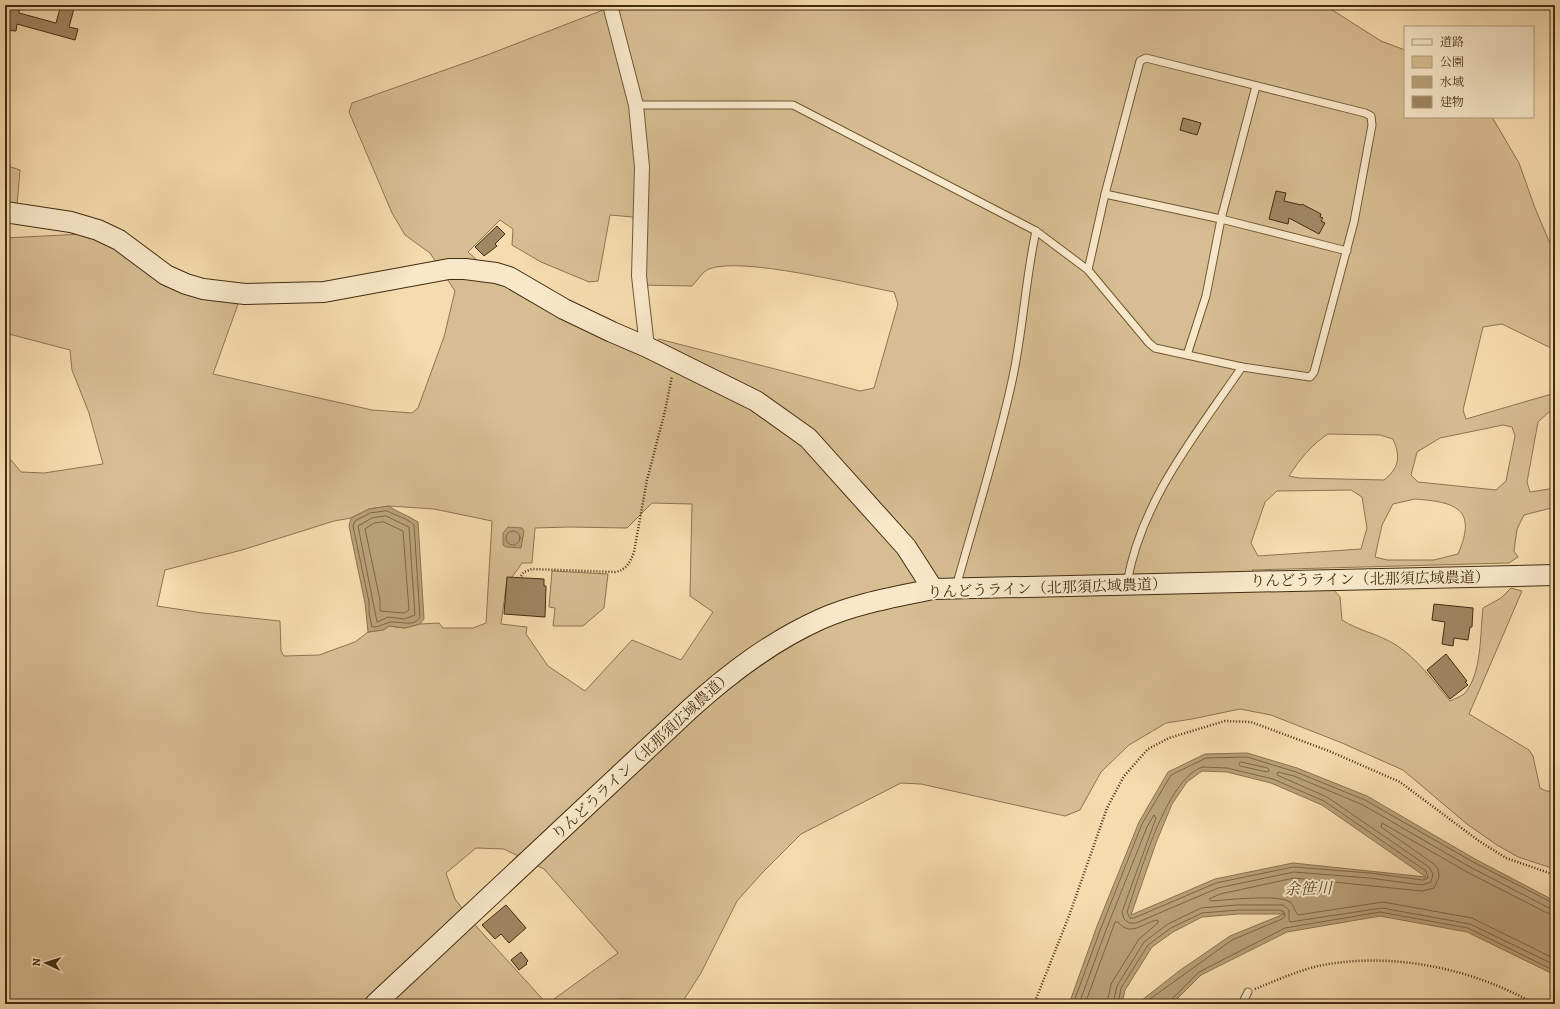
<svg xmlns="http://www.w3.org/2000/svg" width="1560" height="1009" viewBox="0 0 1560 1009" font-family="Alegreya,'Noto Serif JP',serif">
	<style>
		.green { fill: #d7bd92; stroke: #8c7451; fill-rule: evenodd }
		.water { fill: #b8a078; stroke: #89724e; fill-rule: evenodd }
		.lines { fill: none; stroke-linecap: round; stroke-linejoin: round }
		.shore { stroke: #7d6644; stroke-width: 1 }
		.building { fill: #9f8762; stroke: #422c10 }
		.lane-casing { stroke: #6f5837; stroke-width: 9 }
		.street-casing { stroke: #6f5837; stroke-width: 16 }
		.secondary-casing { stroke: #422c10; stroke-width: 22 }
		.path { stroke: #422c10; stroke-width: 2.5; stroke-dasharray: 1 2; stroke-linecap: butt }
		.lane { stroke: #f8e8ca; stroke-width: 7 }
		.street { stroke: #f8e8ca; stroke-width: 14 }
		.secondary { stroke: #f8e8ca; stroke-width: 20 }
		.labels { text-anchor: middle; stroke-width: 4; stroke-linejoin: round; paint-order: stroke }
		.street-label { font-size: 15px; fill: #422c10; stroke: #f8e8ca }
		.water-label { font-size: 16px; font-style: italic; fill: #60492a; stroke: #f8e8ca }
	</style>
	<rect width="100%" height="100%" fill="#f5dbad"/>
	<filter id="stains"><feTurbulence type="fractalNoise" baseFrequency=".005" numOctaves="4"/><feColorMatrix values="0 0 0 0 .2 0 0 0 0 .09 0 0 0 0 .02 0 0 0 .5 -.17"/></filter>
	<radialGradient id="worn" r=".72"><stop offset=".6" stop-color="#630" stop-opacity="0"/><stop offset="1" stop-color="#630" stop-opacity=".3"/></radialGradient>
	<!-- green -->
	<g class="green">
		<path d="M616 5H1330L1329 8 1381 41 1405 50V117H1492L1519 163 1535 208 1555 255V350L1502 324 1483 327 1463 410 1466 419 1555 393V412H1549L1538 422 1527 482 1530 492 1555 488V507L1524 515 1517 529 1514 551 1518 557 1509 563 1252 570 1272 585 1333 589 1340 597 1342 620C1359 631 1379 634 1396 645 1417 658 1434 682 1450 701 1454 699 1460 697 1464 694 1482 675 1480 634 1483 608L1501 598 1511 588 1522 591 1469 714 1529 750 1533 756 1540 788 1546 791H1555V869L1518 857 1497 845 1467 824 1403 770 1342 743 1271 715 1240 709 1192 719 1166 723 1129 745 1101 772 1080 810 1065 816 921 784 901 783 801 834 762 873 737 901 701 973 683 1001C661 1004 640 998 618 999L614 1004H5V453L21 472 44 473 103 464 89 413 72 370 70 350 5 333V238L82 234 101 236 238 304 213 374 372 410 412 413 418 408 444 337 455 291 430 253 405 235 392 213 349 112 352 103 487 55ZM610 215 633 217 637 285 692 286C697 281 703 271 709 269 741 256 856 285 894 292L898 304 874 388 860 391 659 339 647 349 486 268 468 252 500 220 513 229 512 245 541 262 589 282 598 281ZM1503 425 1512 427 1515 436 1506 481 1496 490 1418 482 1411 475 1417 452 1440 438ZM1328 434 1380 435 1393 439C1401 457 1399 468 1384 480L1299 478 1289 476C1300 459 1311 445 1328 434ZM1351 490 1362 497 1367 528 1361 549 1258 556 1251 543 1265 502 1277 491ZM1415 499C1455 502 1478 508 1458 554L1434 560H1387L1375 557 1382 525 1393 504ZM652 503 692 504 690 596 713 612 681 660 632 640 585 691 548 666 526 634 527 627 501 624 507 580 512 577 522 563H532L535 528 569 527 627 528ZM389 506 434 509 492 521 486 623 473 628H443L439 623 420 624 405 628 389 626 383 630 368 632 355 642 319 655 284 656 281 651 280 621 203 613 157 606 165 570 242 550 334 521 351 518 369 509ZM476 848 504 849 544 869 618 953 547 1004 476 926 455 899 446 873Z"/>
		<path d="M5 165 20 170 17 205 5 204Z"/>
		<path d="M552 571 608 574 604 608 583 626H553L555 608 549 607Z"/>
	</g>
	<!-- water -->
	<g class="water">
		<path d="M389 506C398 513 408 515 418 522L424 619 420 624 405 628 389 626 383 630 368 632 365 603 349 526 351 518 369 509Z"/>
		<path d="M508 527 522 528 524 531 521 548 506 547 503 545V533Z"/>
		<path d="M1247 753 1297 768 1367 796 1475 859 1555 901V975L1467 932 1380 916 1287 932 1201 975 1172 1004H1137L1179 971 1230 936 1284 914H1238L1202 917 1173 932 1152 947 1125 990 1122 1004H1069L1097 926 1139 822 1168 772 1205 754ZM1202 771 1227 772 1271 783 1322 805 1426 877 1293 863 1215 879 1131 915 1156 843 1172 804 1187 782Z"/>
	</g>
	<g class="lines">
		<!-- shore -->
		<g class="shore">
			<path d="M387 511C396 516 407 518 414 525L420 617C413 629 398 619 387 623 382 625 379 627 372 627L369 613V602L353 526 355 521 370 513Z"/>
			<path d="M386 516 409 527 415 615 404 619 388 617 377 622 358 526 372 518Z"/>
			<path d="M384 522 403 531 409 610 404 613 380 611V600L365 529 374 523Z"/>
			<circle cx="513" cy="538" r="7"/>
			<path d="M1241 762 1268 768 1269 771 1267 772 1240 766 1239 764Z"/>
			<path d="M1203 767 1227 768 1273 779 1324 801 1426 871 1428 878 1423 880 1370 873 1293 867 1216 883 1134 918H1130L1127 912C1139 878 1166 777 1203 767Z"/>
			<path d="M1555 915 1547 913 1467 872 1382 823 1381 827 1434 864 1438 869 1439 877 1434 888 1422 891 1294 878 1220 894 1209 899 1211 901C1226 900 1279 894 1290 902 1294 905 1294 911 1298 915L1383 902 1472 918 1555 959"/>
			<path d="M1073 1004 1101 928 1142 824 1171 775 1206 758 1247 757 1296 772 1365 800 1473 862 1555 904"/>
			<path d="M1079 1004 1106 930 1147 827 1154 815 1156 818 1122 912 1124 919 1129 923H1136L1218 888 1294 872 1369 878 1422 885 1431 882 1433 874 1429 867 1327 797 1277 775 1278 772 1294 776 1363 805 1470 867 1549 908 1555 909"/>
			<path d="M1085 1004 1115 922H1118C1131 938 1143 922 1158 920V923L1139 939 1111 984 1107 1004"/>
			<path d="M1113 1004 1117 986 1144 942 1168 924 1201 908 1237 905H1283L1289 910V920L1290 922 1382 908 1470 924 1555 965"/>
			<path d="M1118 1004 1121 988 1148 945 1171 928 1202 913 1238 910H1280L1284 912 1285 916 1282 919 1232 940 1143 1004"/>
			<path d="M1170 1004 1171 1000 1199 972 1285 928 1380 912 1468 928 1555 971"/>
		</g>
	</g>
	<!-- building -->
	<g class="building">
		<path d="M5 5H20L19 13 56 23 61 5H75L69 27 78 29 75 40 17 24 16 31 5 30Z"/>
		<path d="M1183 118 1201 123 1197 135 1180 130Z"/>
		<path d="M1276 191 1286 193 1284 201 1301 205 1302 204 1321 214 1320 217 1323 218 1321 221 1325 223 1319 234 1289 218 1288 224 1269 219Z"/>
		<path d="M497 226 505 234 495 244 497 246 484 256 475 247Z"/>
		<path d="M507 577 544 579V586H546L545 617 504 614Z"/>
		<path d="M1434 604 1473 608 1472 627H1470L1468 640 1454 638 1453 646 1442 644 1445 622 1432 620Z"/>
		<path d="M1446 654 1467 681 1465 682 1468 685 1450 699 1427 670Z"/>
		<path d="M506 905 526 928 509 943 501 934 495 939 482 925Z"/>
		<path d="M521 952 528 961 526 963 527 964 519 970 511 960Z"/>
	</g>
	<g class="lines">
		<defs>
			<g id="lane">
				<path d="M636 105H793L1036 231 1088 270 1149 343 1155 348 1242 367 1310 377 1314 372 1354 222 1372 125 1371 116 1365 113 1146 58 1140 61 1105 194 1088 270"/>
				<path d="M1105 194 1221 219 1347 251"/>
				<path d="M1187 355 1206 296 1221 219 1256 86"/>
				<path d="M1127 583C1141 501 1196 434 1242 367"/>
				<path d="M956 587C975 518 997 451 1012 381 1023 332 1025 281 1036 231"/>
				<path d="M1242 1004 1248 992"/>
			</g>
			<path id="street" d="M610 5 636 105 642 167 639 276 647 347"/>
			<g id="secondary">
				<path d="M5 212 71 222 98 230 119 240 166 275 186 284 203 289 245 294 324 292 449 269H465L496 273 509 277 564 309 612 332 647 347 756 401 808 438 906 547 933 589"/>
				<path d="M375 1004 691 708C731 672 772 641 821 619 857 603 896 597 933 589L1555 575"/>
			</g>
		</defs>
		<!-- lane casing -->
		<use href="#lane" class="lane-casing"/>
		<!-- street casing -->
		<use href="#street" class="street-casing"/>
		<!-- secondary casing -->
		<use href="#secondary" class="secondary-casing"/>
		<!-- path -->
		<g class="path">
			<path d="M521 576 524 572 532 569 615 572C626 570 630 563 634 552L647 480 665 411 672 376"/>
			<path d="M1255 989C1275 981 1297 971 1318 966 1391 951 1471 968 1535 1004"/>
			<path d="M1034 1004 1069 916 1107 808 1124 776 1148 749 1169 738 1225 721 1251 722 1329 751 1400 782 1479 841 1506 858 1555 875"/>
		</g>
		<!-- lane -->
		<use href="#lane" class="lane"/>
		<!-- street -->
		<use href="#street" class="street"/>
		<!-- secondary -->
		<use href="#secondary" class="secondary"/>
	</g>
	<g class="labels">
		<!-- street labels -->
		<g class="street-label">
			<text transform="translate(1370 579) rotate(-1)" y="5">りんどうライン（北那須広域農道）</text>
			<text transform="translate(1047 588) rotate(-2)" y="5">りんどうライン（北那須広域農道）</text>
			<text transform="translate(642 755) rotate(-43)" y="5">りんどうライン（北那須広域農道）</text>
		</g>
		<!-- water labels -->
		<g class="water-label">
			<text transform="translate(1308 888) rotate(-1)" y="6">余笹川</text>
		</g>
	</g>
	<!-- margin -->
	<rect width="1560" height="1009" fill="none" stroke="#f5dbad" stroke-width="20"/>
	<rect x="6" y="6" width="1548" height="997" fill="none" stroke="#422c10" stroke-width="2"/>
	<rect x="10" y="10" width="1540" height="989" fill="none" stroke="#422c10"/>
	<!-- legend -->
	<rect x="1404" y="26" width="130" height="92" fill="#f8e8ca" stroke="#af9d80"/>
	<rect x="1412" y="39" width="20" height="6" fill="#f8e8ca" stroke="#af9d80"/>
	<text x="1440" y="46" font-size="12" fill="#422c10">道路</text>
	<rect x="1412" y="56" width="20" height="12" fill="#d7bd92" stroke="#af9d80"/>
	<text x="1440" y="66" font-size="12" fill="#422c10">公園</text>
	<rect x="1412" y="76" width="20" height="12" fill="#b8a078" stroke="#af9d80"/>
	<text x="1440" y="86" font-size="12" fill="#422c10">水域</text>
	<rect x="1412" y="96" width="20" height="12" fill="#9f8762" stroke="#af9d80"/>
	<text x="1440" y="106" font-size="12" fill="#422c10">建物</text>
	<!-- north arrow -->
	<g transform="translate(46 963) rotate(274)" stroke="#f8e8ca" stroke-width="3" paint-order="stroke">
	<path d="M0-3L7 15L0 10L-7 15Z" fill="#422c10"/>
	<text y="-6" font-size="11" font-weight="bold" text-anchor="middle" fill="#422c10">N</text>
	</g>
	<rect width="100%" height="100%" filter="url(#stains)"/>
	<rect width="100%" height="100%" fill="url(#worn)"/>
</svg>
